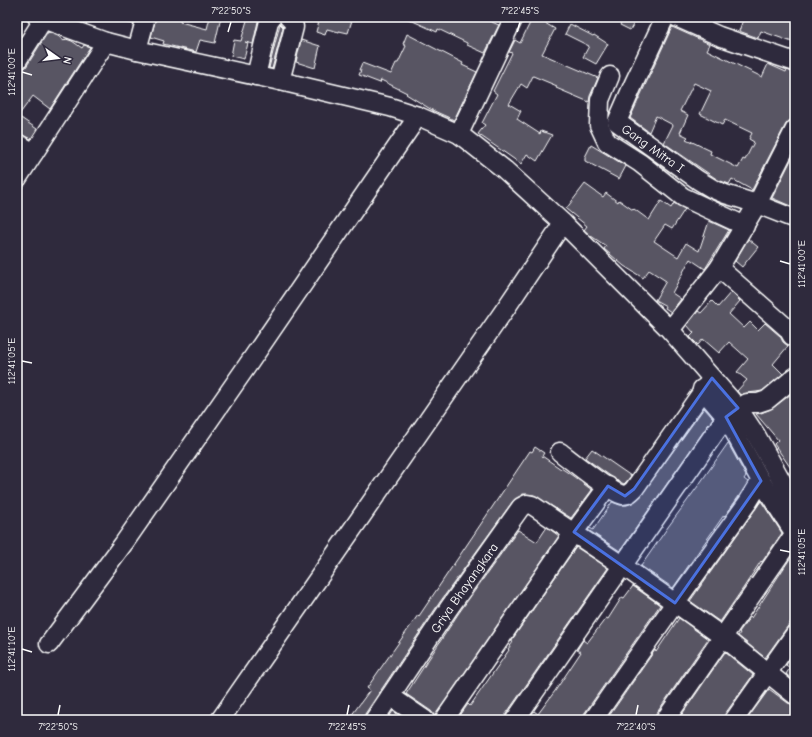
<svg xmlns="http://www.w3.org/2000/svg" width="812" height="737" viewBox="0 0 812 737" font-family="'Comic Neue',sans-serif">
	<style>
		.building { fill: #595564; stroke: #fff; fill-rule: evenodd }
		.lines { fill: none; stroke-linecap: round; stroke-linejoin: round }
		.minor-casing { stroke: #fff; stroke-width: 21 }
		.minor { stroke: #2f2a3d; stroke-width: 18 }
		.marked { fill: #4a71e0; fill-opacity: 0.2; stroke: #4a71e0; stroke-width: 3; stroke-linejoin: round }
		.ticks { fill: none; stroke: #fff; stroke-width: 1.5 }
		.labels { text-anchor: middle; stroke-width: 3.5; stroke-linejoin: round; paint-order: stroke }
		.street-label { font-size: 13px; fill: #fff; stroke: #2f2a3d }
		.neatline { fill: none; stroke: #fff; stroke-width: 1.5 }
		.ticks-label { font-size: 10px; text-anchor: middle; fill: #fff }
	</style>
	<rect width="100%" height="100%" fill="#2f2a3d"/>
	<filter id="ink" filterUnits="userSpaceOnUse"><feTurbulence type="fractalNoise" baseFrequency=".025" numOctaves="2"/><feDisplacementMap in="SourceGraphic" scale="8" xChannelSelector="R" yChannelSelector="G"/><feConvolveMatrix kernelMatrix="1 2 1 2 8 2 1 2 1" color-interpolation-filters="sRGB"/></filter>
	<g filter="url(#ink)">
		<!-- building -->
		<g class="building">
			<path d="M119 17H135L133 24 119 20Z"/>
			<path d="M156 17H181L180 22 207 29 210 17H221L215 43 200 40 196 52 163 44 164 41 151 37Z"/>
			<path d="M248 17H259L253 44 245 42 248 43 244 59 231 56 234 40 241 41Z"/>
			<path d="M320 17H353L348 33 339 31V32L327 29 325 35 316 32Z"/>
			<path d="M404 17H480L499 25 485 53 467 45V43L438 29 437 32Z"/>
			<path d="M533 17H548L545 23 555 29 542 54 598 78 590 96 589 102 556 88 557 86 533 76 527 88 521 84 509 104 521 111 517 119 540 134 541 131 552 135 537 161 527 154 521 164 478 134 485 125 482 123 497 94 493 91 512 53 509 52 515 40 520 43Z"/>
			<path d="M624 17H638L630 30 620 25Z"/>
			<path d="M744 17H795V43L761 31 758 38 739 31Z"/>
			<path d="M280 24 283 27 272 69 269 68Z"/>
			<path d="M570 24 593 36 594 35 608 44 596 64 583 57 589 46 565 34Z"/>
			<path d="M672 27 710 44 707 50 762 77 768 64 786 72 787 70 795 73V119L790 120 786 124 752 190 732 179 729 184 718 180 664 143 673 125 656 116 649 132 630 118ZM694 83 711 91 700 114 722 125 725 120 752 133 749 139 754 142 745 160 743 159 738 168 710 154 711 151 686 139 688 137 680 133 688 115 680 111Z"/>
			<path d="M48 32 58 36 64 41 66 39 72 41 82 48 84 45 90 47 50 109 33 96 18 116 37 129 31 139 17 133V71L22 70 26 67Z"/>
			<path d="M407 34 463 63 462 65 477 72 454 120 432 110 406 94 407 93 381 80 380 83 359 75 361 70H359L362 63 391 74 396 63H398L406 46 403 44Z"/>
			<path d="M301 40 320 46 315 68 296 62Z"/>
			<path d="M591 145 626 166 619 179 585 161V157Z"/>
			<path d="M795 152V208L772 198Z"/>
			<path d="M585 184 603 197 606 193 618 202 619 200 633 210 634 209 649 220 661 201 671 208 674 203 685 209 672 229 665 225 654 241 678 257 686 243 699 251 709 221 729 230 705 269 690 259 672 293 681 299 671 312 665 308 666 306 655 300 666 281 649 270 643 278 624 266 604 249 606 246 591 236 584 230 587 226 566 209Z"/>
			<path d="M748 239 758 247 742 267 735 261Z"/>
			<path d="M731 292 740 301 729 314 744 328 750 322 758 330 765 323 780 336 783 342 788 346 773 364 783 374 762 391 756 392 747 393 740 395 737 391 747 380 737 372 748 359 729 342 719 353 703 339 698 345 690 337 694 333 687 325 698 311 701 313 712 301 718 307Z"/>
			<path d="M795 391V474L774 444 778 440 756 414 761 413 773 408Z"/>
			<path d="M704 408 713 418 620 551 588 530 590 528 593 530 612 502 620 505H627L634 502 641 496Z"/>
			<path d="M728 443 746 476 744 479 748 482 739 496 725 516 724 515 673 588 641 566 668 527 698 486Z"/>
			<path d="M535 447 544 453 542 456 561 469V468L573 476 592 490 571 518 534 495 523 494 513 501 440 602 365 714 364 720H348L370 690 367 688 378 672 409 628 418 615 419 616 530 451 532 452Z"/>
			<path d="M592 449 631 476 626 482 624 484 616 480 585 458Z"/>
			<path d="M761 501 782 533 762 562 761 561 744 587 720 622 690 601Z"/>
			<path d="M547 527 559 536 435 716 431 711 406 694 458 614 518 530 537 542Z"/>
			<path d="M576 547 608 568 506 714 505 720H457L468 704 470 706 509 650 508 649 513 642 511 641Z"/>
			<path d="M795 551V616L765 658 738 636 740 633 739 632 750 617 751 618Z"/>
			<path d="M633 586 660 605 584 714 583 720H528L534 711 538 714 555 691 581 652 577 650 583 640 587 643 606 618 608 619 622 597 624 598Z"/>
			<path d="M679 618 708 639 656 714 655 720H609L607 719 655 650 656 652Z"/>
			<path d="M725 652 753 675 725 714 724 720H678Z"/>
			<path d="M795 652V682L786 674 790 668 786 665Z"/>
			<path d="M769 689 788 703 795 705V720H751L748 718Z"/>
			<path d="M393 711 406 720H387Z"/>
		</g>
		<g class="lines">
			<defs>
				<g id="minor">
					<path d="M37 17 106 42 137 50 280 81 390 107 418 116 459 134 505 170 563 223 670 330 738 408 756 435 795 505"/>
					<path id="s1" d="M665 17 634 83 617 122 698 180 713 189 725 194 757 204 795 219"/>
					<path d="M676 17 719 36 795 62"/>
					<path d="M137 50 146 17"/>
					<path d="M17 61 43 20"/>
					<path d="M256 76 269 21 272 17"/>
					<path d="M610 76 600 100 599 125 607 142 640 163 683 197 745 226"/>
					<path d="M280 81 294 27 293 22 288 17"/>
					<path d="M459 134 514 17"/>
					<path d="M17 143 34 153"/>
					<path d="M17 179 106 42"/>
					<path d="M719 268 788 329 792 336"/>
					<path d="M670 330 719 268 756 206 795 129"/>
					<path d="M702 389 726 417 761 481 795 534"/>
					<path d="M560 452C573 462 610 492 623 495 628 495 631 492 634 489L712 378"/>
					<path d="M49 644 124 543 247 366 418 116"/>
					<path d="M390 696 425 720"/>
					<path d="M220 720 508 305 563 223"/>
					<path id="s2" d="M374 720 449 608 521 507 527 504 532 505 623 566 723 637 795 695"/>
					<path d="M444 720 574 532 608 486"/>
					<path d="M515 720 726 417 747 403H758L767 400 795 377"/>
					<path d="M593 720 675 603 748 502 761 481"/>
					<path d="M665 720 795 533"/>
					<path d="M734 720 795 634"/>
				</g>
			</defs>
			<!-- minor casing -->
			<use href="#minor" class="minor-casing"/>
			<!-- minor -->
			<use href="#minor" class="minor"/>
		</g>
	</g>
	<!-- marked area -->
	<path class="marked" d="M712 378 738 408 726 417 761 481 675 603 574 532 608 486 625 496 634 489Z"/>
	<!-- ticks -->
	<path class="ticks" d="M228 32 231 22M517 32 520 22M22 72 32 75M780 261 790 264M22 361 32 363M780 550 790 552M22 649 32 652M58 715 60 705M347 715 349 705M636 715 638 705"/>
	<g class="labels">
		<!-- street labels -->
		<g class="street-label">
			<text dy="5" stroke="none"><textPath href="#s1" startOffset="160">Gang Mitra I</textPath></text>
			<text dy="5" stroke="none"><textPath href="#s2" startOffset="160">Griya Bhayangkara</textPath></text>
		</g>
	</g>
	<!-- margin -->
	<rect width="812" height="737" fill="none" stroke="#2f2a3d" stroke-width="44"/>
	<!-- north arrow -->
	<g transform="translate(58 58) rotate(104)" stroke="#2f2a3d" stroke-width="3" paint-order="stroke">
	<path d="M0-3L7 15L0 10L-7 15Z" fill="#ffffff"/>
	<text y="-6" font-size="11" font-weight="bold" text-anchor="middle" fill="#ffffff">N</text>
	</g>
	<rect x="22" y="22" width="768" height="693" class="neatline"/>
	<g class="ticks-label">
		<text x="231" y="14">7°22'50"S</text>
		<text x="520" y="14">7°22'45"S</text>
		<text transform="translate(11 72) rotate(-90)" y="4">112°41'00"E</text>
		<text transform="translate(801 264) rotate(-90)" y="4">112°41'00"E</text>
		<text transform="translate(11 361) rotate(-90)" y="4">112°41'05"E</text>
		<text transform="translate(801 552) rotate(-90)" y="4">112°41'05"E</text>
		<text transform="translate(11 649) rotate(-90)" y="4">112°41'10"E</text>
		<text x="58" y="730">7°22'50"S</text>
		<text x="347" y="730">7°22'45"S</text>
		<text x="636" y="730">7°22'40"S</text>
	</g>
</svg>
